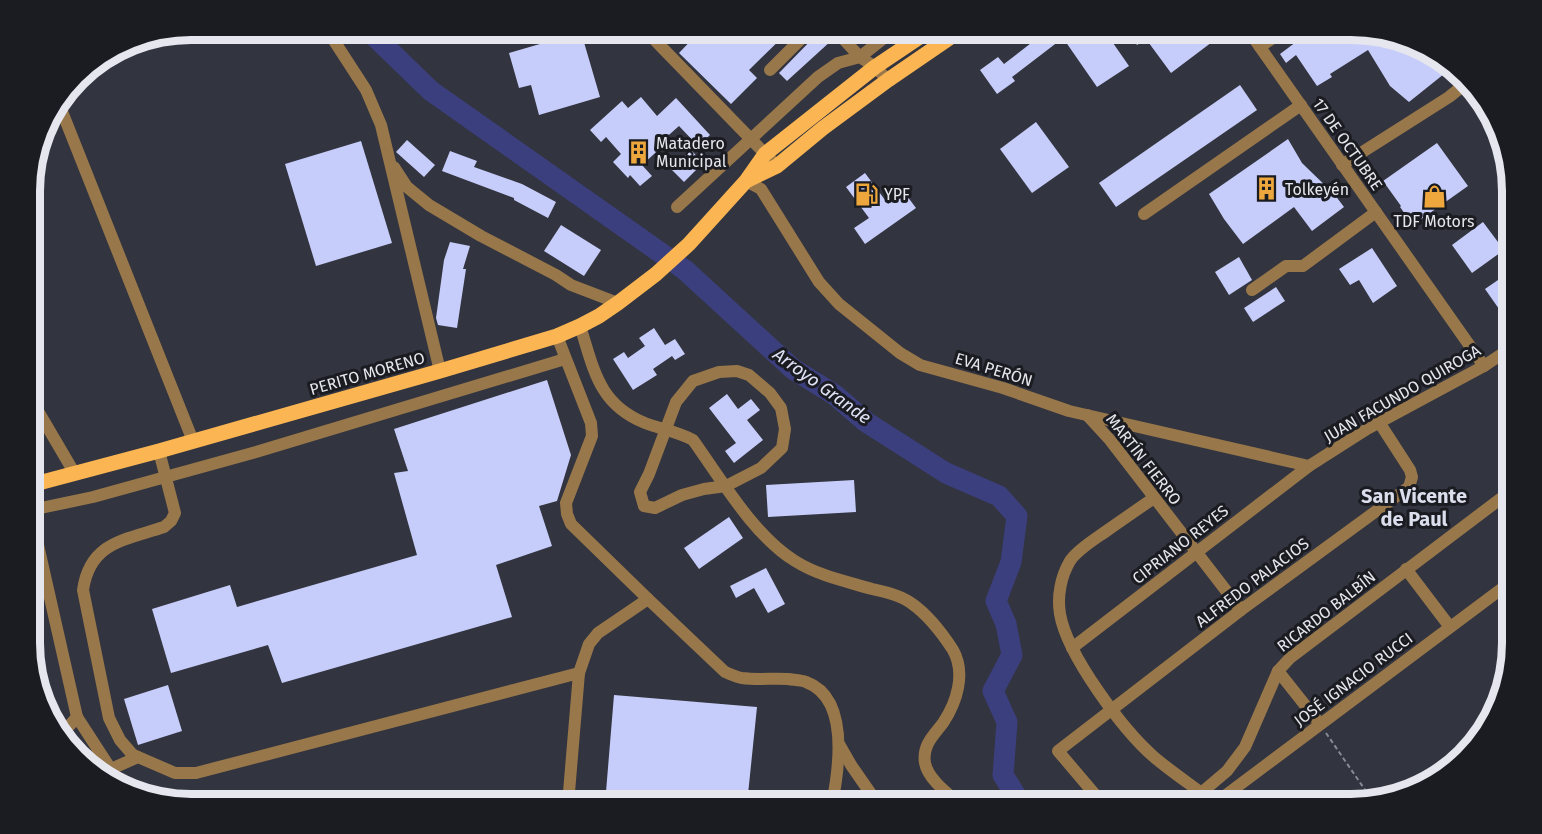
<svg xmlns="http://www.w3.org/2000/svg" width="1542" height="834" viewBox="0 0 1542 834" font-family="'Fira Sans',sans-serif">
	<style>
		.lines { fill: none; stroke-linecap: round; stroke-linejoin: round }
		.river { stroke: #3c3f7d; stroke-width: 21 }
		.building { fill: #c7cdfa }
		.path { stroke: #888993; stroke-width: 2; stroke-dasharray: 4.5 3; stroke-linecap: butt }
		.minor { stroke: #98774a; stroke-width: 12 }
		.major { stroke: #fbb653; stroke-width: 15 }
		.labels { text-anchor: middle; stroke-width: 6; stroke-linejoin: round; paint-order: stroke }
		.poi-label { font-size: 16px; fill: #e5e6ee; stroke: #1b1c21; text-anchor: start }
		.street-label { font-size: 16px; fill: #e5e6ee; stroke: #1b1c21 }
		.water-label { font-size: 18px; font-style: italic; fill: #dfe1f5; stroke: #1b1c21 }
		.quarter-label { font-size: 20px; font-weight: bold; fill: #dbdeec; stroke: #1b1c21 }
		.rim { fill: none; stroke: #e5e6ee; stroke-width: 8 }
	</style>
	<rect width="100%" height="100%" fill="#32343f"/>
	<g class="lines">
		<!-- river -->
		<path class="river" d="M368 30 431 91 685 270 793 369 835 395 866 422 946 473 999 496 1017 516 1011 562 996 601 1006 624 1012 655 993 691 1007 722 1003 775 1021 804"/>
	</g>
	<!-- building -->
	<g class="building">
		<path d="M701 30H708L720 42 733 30H790L749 70 757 78 731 104 679 53Z"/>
		<path d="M821 30 832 40 787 81 779 73Z"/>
		<path d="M1057 30H1104L1129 66 1097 87 1063 38 1012 77 1015 81 997 94 980 70 998 57 1004 64 1044 33 1047 37Z"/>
		<path d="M1127 30H1228L1171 73 1146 39 1137 45Z"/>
		<path d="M1312 30H1351L1422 47 1449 70 1409 102 1390 86 1368 50 1330 74 1332 77 1317 86 1296 55 1286 63 1280 54Z"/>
		<path d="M581 32 600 97 539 115 531 85 519 88 509 53Z"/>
		<path d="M1240 85 1257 110 1116 207 1099 183Z"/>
		<path d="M641 97 657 116 676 98 710 135 698 146 679 126 662 141 665 144 642 165 652 176 640 186 630 175 628 178 613 162 621 154 606 137 601 142 590 130 622 101 628 108Z"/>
		<path d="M1036 122 1069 167 1032 193 1000 149Z"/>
		<path d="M1288 139 1302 163 1335 195 1344 207 1312 231 1294 207 1243 244 1224 219 1209 194Z"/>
		<path d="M407 140 435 165 424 177 396 152Z"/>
		<path d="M361 141 392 243 316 266 285 164Z"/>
		<path d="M1437 143 1468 186 1413 225 1400 207 1401 206 1383 181Z"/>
		<path d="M691 150 703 163 684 182 671 169Z"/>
		<path d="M450 151 477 161 474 167 522 184 556 202 548 218 514 200V198L442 171Z"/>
		<path d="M865 173 888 204 904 192 916 208 865 244 854 228 869 218 846 187Z"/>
		<path d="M1483 222 1504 250 1472 273 1452 245Z"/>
		<path d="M561 225 601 250 584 276 544 251Z"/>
		<path d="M450 242 470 246 463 269H466L457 328 438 325 436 318 444 260Z"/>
		<path d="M1372 248 1397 286 1373 303 1359 280 1350 285 1339 269Z"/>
		<path d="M1239 257 1252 280 1229 295 1215 272Z"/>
		<path d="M1511 271V301L1499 309 1485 289Z"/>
		<path d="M1276 287 1285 301 1253 322 1244 308Z"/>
		<path d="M654 328 665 345 675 339 685 354 675 360 672 356 653 369 657 375 633 390 613 359 624 352 628 358 645 346 639 338Z"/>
		<path d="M547 380 571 455 557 501 539 506 552 546 496 565 512 617 282 683 268 645 171 673 152 609 230 585 237 607 417 555 394 473 408 471 394 429Z"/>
		<path d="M727 394 738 409 751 399 760 410 747 420 763 440 734 463 725 451 736 443 709 408Z"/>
		<path d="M854 480 856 512 768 517 766 485Z"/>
		<path d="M729 517 743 538 699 569 684 548Z"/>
		<path d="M766 568 785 604 768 613 754 588 736 598 730 586Z"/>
		<path d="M168 685 182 731 138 745 124 699Z"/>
		<path d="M614 695 757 707 747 804H605Z"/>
	</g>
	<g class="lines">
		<!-- path -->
		<path class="path" d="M1326 733 1372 800"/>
		<!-- minor -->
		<g class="minor">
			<path d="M324 30 331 36 366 90 381 125 440 371"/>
			<path d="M645 30 777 166"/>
			<path d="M835 30 860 57 875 67 888 80"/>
			<path d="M1248 30 1484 366"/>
			<path d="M1260 47 1284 30"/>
			<path d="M770 70 810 30"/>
			<path d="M59 104 193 441"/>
			<path d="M1342 165 1449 97 1465 84"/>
			<path d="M394 167 407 187 429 205 481 236 556 275 571 285 618 303"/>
			<path d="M746 181 761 189 819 282 839 304 900 353 920 365 1003 388 1069 411 1309 466"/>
			<path d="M677 207 818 77 838 63 860 57 894 30"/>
			<path d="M1144 214 1301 105"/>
			<path d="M1252 290 1286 266H1303L1376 212"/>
			<path d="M580 326C594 369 598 404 645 423 661 429 678 432 693 440 721 479 754 536 795 561 819 576 845 581 872 589 885 592 900 595 911 603 927 614 942 633 953 650 966 673 957 702 943 723 934 735 922 745 925 763 928 779 947 793 960 804"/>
			<path d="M557 336 591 423 592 436 566 503 567 514 571 524 648 599 725 672C730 674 736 677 742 678 757 680 773 678 788 679 794 680 801 680 806 682 850 698 839 769 832 804"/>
			<path d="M737 371 749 375 770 393 781 408 785 429 782 448 761 468 726 486 704 489 682 495 655 508 644 506 640 492 649 474 676 402 693 381 719 372Z"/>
			<path d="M31 399 75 474"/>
			<path d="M1087 415 1110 440 1241 610"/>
			<path d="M1154 498C1138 509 1122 520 1105 532 1095 539 1077 550 1070 561 1061 576 1057 596 1060 614 1067 655 1123 730 1154 757 1174 774 1196 788 1216 804"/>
			<path d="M31 510 93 497 256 452 565 359"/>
			<path d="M31 514 77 717 70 725 57 731"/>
			<path d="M1406 569 1450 627"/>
			<path d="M1072 648 1309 466 1367 429 1484 366 1511 348"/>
			<path d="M1278 671 1320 724"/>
			<path d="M77 717 123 788"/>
			<path d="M839 744 851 765 878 804"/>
			<path d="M138 757 132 754 120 740 109 718 83 590C90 542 125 540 164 527L171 521 175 513 159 451"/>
			<path d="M111 769 138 757 175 773H196L579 673"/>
			<path d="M1418 785 1464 750"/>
			<path d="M1201 793 1227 771 1245 747 1278 671 1290 658 1512 490"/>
			<path d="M543 804 568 797"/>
			<path d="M568 804 579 673 589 644 598 633 648 599"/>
			<path d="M1103 804 1058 751 1241 610 1409 487 1412 477 1410 470 1379 422"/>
			<path d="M1214 804 1512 581"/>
		</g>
		<!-- major -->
		<g class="major">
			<path d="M748 180 777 166 823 128 888 80 961 30"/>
			<path d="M31 485 159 451 440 371 557 336 580 326 599 316 618 303 656 274 689 244 746 181 765 154 875 67 930 30"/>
		</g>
	</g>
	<!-- icons -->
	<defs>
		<symbol id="building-bare" viewBox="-9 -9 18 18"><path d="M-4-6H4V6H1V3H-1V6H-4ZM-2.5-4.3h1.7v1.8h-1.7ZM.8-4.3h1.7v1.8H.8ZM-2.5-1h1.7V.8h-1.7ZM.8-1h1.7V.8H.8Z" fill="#eea73c" stroke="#1b1c21" stroke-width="2.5" paint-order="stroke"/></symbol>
		<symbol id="fuel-bare" viewBox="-9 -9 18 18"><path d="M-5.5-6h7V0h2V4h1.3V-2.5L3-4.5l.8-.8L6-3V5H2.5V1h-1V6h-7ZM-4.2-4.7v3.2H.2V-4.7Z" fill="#eea73c" stroke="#1b1c21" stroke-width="2.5" paint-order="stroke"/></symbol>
		<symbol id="shop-bare" viewBox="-9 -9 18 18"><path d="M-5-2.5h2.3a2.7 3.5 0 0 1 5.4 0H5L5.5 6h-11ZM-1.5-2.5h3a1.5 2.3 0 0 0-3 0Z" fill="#eea73c" stroke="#1b1c21" stroke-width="2.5" paint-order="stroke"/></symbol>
	</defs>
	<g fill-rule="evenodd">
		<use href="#building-bare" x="622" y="136" width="33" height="33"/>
		<use href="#building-bare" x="1250" y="172" width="33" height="33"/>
		<use href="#fuel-bare" x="850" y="178" width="33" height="33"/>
		<use href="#shop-bare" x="1418" y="180" width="33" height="33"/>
	</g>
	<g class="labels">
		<!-- poi labels -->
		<g class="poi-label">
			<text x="656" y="149">Matadero<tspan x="656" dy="18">Municipal</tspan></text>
			<text x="1285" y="195">Tolkeyén</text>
			<text x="884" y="200">YPF</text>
			<text x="1434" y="227" text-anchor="middle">TDF Motors</text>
		</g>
		<!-- street labels -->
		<g class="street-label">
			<text transform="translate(1348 144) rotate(55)" y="6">17 DE OCTUBRE</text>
			<text transform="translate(994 369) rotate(17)" y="6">EVA PERÓN</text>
			<text transform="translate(367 373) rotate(-16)" y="6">PERITO MORENO</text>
			<text transform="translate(1402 393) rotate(-30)" y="6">JUAN FACUNDO QUIROGA</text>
			<text transform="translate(1144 459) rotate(52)" y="6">MARTÍN FIERRO</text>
			<text transform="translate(1180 544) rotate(-38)" y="6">CIPRIANO REYES</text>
			<text transform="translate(1252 582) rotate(-37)" y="6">ALFREDO PALACIOS</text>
			<text transform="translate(1326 611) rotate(-38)" y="6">RICARDO BALBÍN</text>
			<text transform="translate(1353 679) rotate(-37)" y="6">JOSÉ IGNACIO RUCCI</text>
		</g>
		<!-- water labels -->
		<g class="water-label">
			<text transform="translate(822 386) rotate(36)" y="6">Arroyo Grande</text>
		</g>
		<!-- quarter labels -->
		<g class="quarter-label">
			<text x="1414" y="503">San Vicente<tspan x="1414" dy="23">de Paul</tspan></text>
		</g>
	</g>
	<!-- crop -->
	<path d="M0 0H1542V834H0ZM191 40H1351A151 151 0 0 1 1502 191V643A151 151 0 0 1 1351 794H191A151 151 0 0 1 40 643V191A151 151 0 0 1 191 40Z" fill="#1b1c21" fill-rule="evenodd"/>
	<path class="rim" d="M191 40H1351A151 151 0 0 1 1502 191V643A151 151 0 0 1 1351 794H191A151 151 0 0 1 40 643V191A151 151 0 0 1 191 40Z"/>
</svg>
